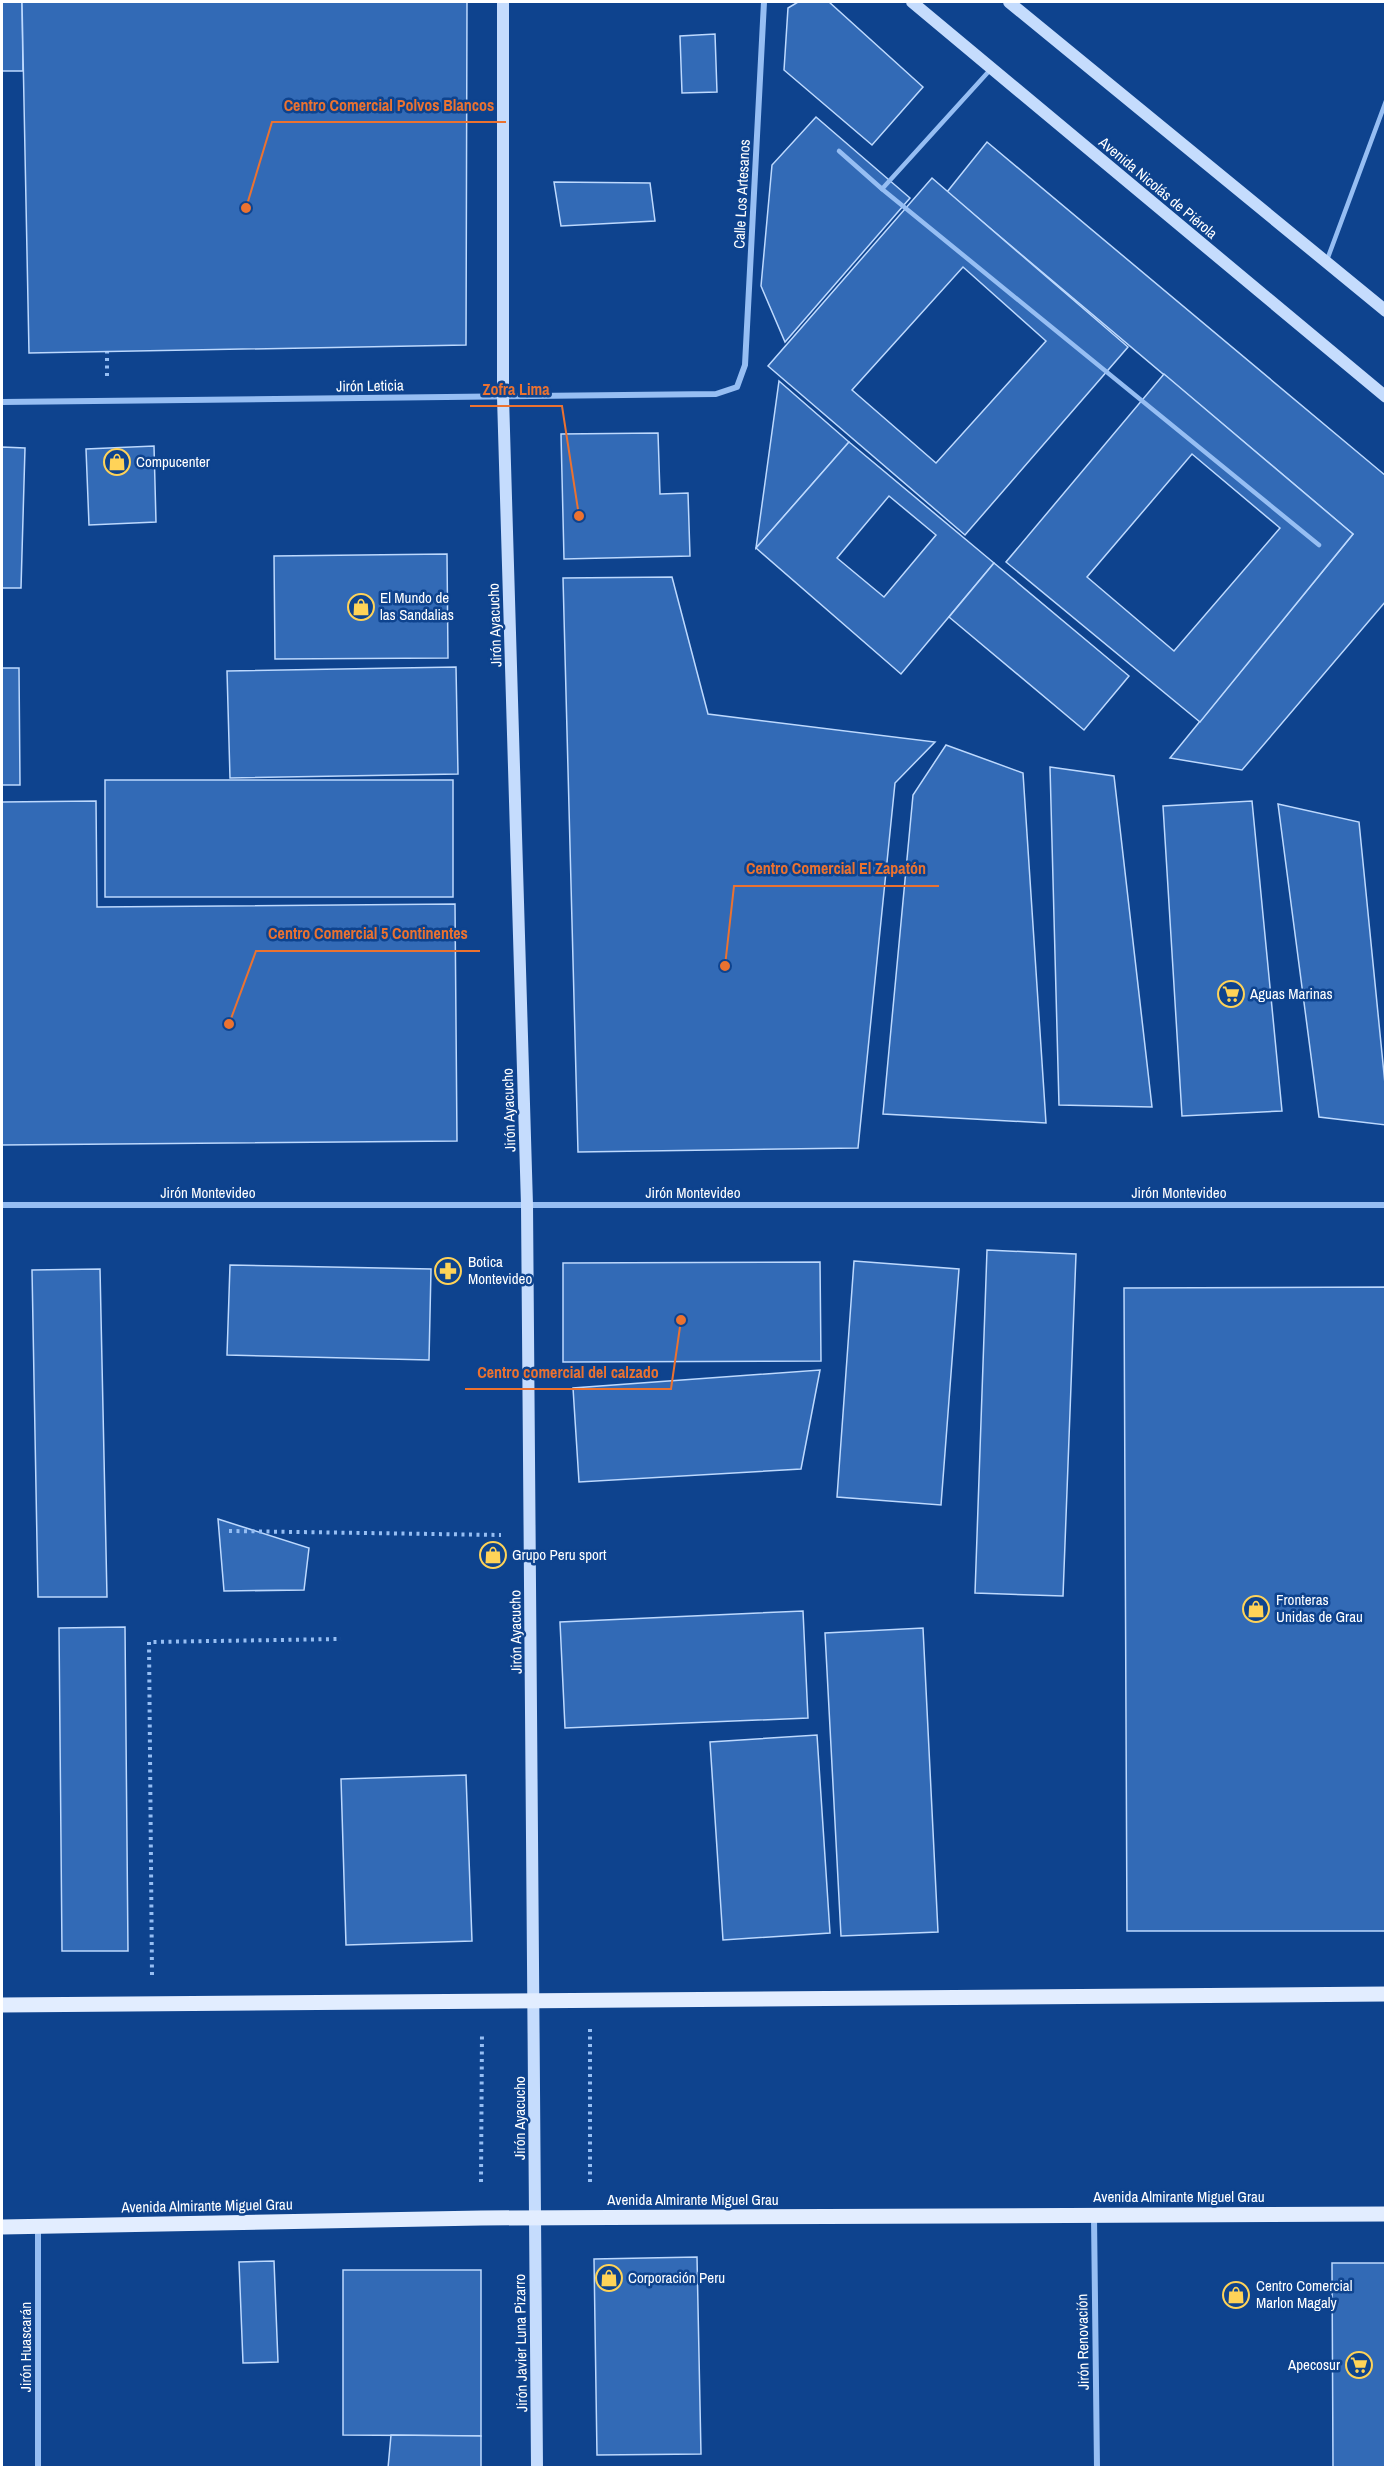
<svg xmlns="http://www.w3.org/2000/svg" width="1387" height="2469" viewBox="0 0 1387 2469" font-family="'Archivo Narrow',sans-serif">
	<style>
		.building { fill: #326ab6; stroke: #bdd9fe; stroke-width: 1.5; fill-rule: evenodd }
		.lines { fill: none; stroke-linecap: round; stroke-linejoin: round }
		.path { stroke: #96bef3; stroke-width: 4; stroke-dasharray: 3 4.5; stroke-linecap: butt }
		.lane { stroke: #96bef3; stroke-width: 4.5 }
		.street { stroke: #96bef3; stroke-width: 6 }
		.secondary { stroke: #c5dcfd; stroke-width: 12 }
		.primary { stroke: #e2edff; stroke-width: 15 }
		.labels { text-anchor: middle; stroke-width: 5; stroke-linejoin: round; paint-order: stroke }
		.street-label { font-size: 15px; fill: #fff; stroke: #0e438e }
		.poi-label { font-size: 15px; fill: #fff; stroke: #0e438e; text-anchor: start }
		.leader { fill: none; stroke: #eb7230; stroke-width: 2 }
		.callout-dot { fill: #eb7230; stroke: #0e438e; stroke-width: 2 }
		.callout-label { font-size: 16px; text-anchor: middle; font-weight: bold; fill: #eb7230; stroke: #0e438e; stroke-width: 5; stroke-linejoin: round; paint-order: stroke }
	</style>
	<rect width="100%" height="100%" fill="#0e438e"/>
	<!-- building -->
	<g class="building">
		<path d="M2 2H22L23 71H2Z"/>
		<path d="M22 2H467L466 345 29 353Z"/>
		<path d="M798 2H829L923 87 872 145 784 70 788 8Z"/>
		<path d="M715 34 717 92 682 93 680 36Z"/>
		<path d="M816 117 910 198 785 342 761 286 772 165Z"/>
		<path d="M987 142 1386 476V601L1242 770 1170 758 1353 534 947 192Z"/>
		<path d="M932 178 1128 347 965 535 768 366ZM963 267 1046 341 936 463 852 390Z"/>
		<path d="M554 182 650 183 655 221 561 226Z"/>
		<path d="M1164 374 1353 534 1200 722 1006 562ZM1192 454 1280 528 1174 651 1087 577Z"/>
		<path d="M779 381 849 442 756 548Z"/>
		<path d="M658 433 660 494 688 493 690 556 564 559 561 434Z"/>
		<path d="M849 442 994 563 901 674 756 548ZM889 496 936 535 884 597 837 558Z"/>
		<path d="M154 446 156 522 89 525 86 449Z"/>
		<path d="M2 447 25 448 21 588H2Z"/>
		<path d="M447 554 448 658 275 659 274 556Z"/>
		<path d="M994 563 1129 676 1084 730 949 617Z"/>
		<path d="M672 577 708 714 935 742 895 783 858 1148 578 1152 563 578Z"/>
		<path d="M456 667 458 774 230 778 227 671Z"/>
		<path d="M2 668H19L20 785H2Z"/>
		<path d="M946 745 1023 773 1046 1123 883 1114 913 795Z"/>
		<path d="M1050 767 1114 776 1152 1107 1059 1105Z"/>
		<rect x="105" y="780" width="348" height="117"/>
		<path d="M96 801 97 907 455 904 457 1141 2 1145V802Z"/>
		<path d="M1252 801 1282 1111 1182 1116 1163 806Z"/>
		<path d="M1278 804 1359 822 1386 1094V1125L1319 1117Z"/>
		<path d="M987 1250 1076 1254 1063 1596 975 1593Z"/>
		<path d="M854 1261 959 1269 941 1505 837 1497Z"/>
		<path d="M820 1262 821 1361 563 1362V1263Z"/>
		<path d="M230 1265 431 1269 429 1360 227 1355Z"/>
		<path d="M100 1269 107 1597H38L32 1270Z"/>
		<path d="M1386 1287V1931H1127L1124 1288Z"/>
		<path d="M820 1370 801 1469 579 1482 573 1388Z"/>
		<path d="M218 1519 309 1548 304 1590 224 1591Z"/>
		<path d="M803 1611 808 1718 565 1728 560 1622Z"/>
		<path d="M125 1627 128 1951H62L59 1628Z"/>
		<path d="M923 1628 938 1932 841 1936 825 1633Z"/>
		<path d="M817 1735 830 1933 723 1940 710 1742Z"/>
		<path d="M466 1775 472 1941 346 1945 341 1779Z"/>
		<path d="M697 2257 701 2454 597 2455 594 2259Z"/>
		<path d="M274 2261 278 2362 243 2363 239 2262Z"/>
		<path d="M1332 2263H1386V2468H1333Z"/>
		<path d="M343 2270H481V2436L343 2435Z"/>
		<path d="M391 2435 481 2436V2468H388Z"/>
	</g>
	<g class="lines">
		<!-- path -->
		<g class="path">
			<path d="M107 376V352"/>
			<path d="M229 1531 501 1535"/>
			<path d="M152 1975 149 1642 341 1639"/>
			<path d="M590 2029V2183"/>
			<path d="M481 2182 482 2032"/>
		</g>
		<!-- lane -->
		<g class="lane">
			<path d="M839 151 882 189 990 70"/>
			<path d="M882 189 1319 545"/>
			<path d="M1327 260 1386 101"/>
		</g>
		<!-- street -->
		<g class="street">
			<path d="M2 402 716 394 737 387 745 365 764 2"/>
			<path d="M2 1205H1386"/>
			<path d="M1094 2217 1097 2468"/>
			<path d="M38 2228V2468"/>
		</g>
		<!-- secondary -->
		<g class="secondary">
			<path d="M503 2V397L527 1205 537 2468"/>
			<path d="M912 2 1386 397"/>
			<path d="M1009 2 1386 311"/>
		</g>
		<!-- primary -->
		<g class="primary">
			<path d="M2 2005 1386 1994"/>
			<path d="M2 2227 481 2218 1386 2214"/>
		</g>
	</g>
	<!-- icons -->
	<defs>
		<symbol id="shop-ring" viewBox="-11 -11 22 22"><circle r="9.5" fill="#0e438e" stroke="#ffd358" stroke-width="1.5"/><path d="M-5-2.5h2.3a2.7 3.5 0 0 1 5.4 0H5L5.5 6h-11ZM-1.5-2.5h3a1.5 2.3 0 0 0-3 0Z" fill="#ffd358"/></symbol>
		<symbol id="supermarket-ring" viewBox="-11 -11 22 22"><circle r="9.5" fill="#0e438e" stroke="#ffd358" stroke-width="1.5"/><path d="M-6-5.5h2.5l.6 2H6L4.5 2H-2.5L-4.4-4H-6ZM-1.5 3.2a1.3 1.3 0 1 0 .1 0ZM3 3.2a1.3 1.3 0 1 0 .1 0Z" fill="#ffd358"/></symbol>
		<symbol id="pharmacy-ring" viewBox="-11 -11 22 22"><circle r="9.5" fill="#0e438e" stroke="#ffd358" stroke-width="1.5"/><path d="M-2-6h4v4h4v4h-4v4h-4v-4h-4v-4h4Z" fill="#ffd358"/></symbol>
	</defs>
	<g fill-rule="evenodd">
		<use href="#shop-ring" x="102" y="447" width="30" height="30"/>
		<use href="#shop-ring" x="346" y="592" width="30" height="30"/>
		<use href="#supermarket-ring" x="1216" y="979" width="30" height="30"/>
		<use href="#pharmacy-ring" x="433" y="1256" width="30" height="30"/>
		<use href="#shop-ring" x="478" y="1540" width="30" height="30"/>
		<use href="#shop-ring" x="1241" y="1594" width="30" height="30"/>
		<use href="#shop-ring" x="594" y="2263" width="30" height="30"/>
		<use href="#shop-ring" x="1221" y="2280" width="30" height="30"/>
		<use href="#supermarket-ring" x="1344" y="2350" width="30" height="30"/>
	</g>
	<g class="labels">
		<!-- street labels -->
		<g class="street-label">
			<text transform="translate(1158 188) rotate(40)" y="5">Avenida Nicolás de Piérola</text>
			<text transform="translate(742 194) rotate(-87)" y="5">Calle Los Artesanos</text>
			<text transform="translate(370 386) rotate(-1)" y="5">Jirón Leticia</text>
			<text transform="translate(495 625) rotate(-92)" y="5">Jirón Ayacucho</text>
			<text transform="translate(509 1110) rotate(-92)" y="5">Jirón Ayacucho</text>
			<text x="208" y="1198">Jirón Montevideo</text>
			<text x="693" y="1198">Jirón Montevideo</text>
			<text x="1179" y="1198">Jirón Montevideo</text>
			<text transform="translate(516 1632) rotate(-91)" y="5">Jirón Ayacucho</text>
			<text transform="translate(520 2118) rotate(-90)" y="5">Jirón Ayacucho</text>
			<text x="1179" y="2202">Avenida Almirante Miguel Grau</text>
			<text x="693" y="2205">Avenida Almirante Miguel Grau</text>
			<text transform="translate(207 2206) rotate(-1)" y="5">Avenida Almirante Miguel Grau</text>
			<text transform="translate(1083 2342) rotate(-91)" y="5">Jirón Renovación</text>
			<text transform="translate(521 2343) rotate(-91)" y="5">Jirón Javier Luna Pizarro</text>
			<text transform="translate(26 2347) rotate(-90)" y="5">Jirón Huascarán</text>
		</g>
		<!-- poi labels -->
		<g class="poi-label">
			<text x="136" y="467">Compucenter</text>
			<text x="380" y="603">El Mundo de<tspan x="380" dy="17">las Sandalias</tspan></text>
			<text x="1250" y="999">Aguas Marinas</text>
			<text x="468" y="1267">Botica<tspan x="468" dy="17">Montevideo</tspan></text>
			<text x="512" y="1560">Grupo Peru sport</text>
			<text x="1276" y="1605">Fronteras<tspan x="1276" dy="17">Unidas de Grau</tspan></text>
			<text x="628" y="2283">Corporación Peru</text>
			<text x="1256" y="2291">Centro Comercial<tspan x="1256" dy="17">Marlon Magaly</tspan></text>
			<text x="1340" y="2370" text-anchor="end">Apecosur</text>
		</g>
	</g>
	<!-- callouts -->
	<path class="leader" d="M246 208L272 122H506M579 516L562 406H470M725 966L734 886H939M229 1024L256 951H480M681 1320L671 1389H465"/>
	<g class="callout-dot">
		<circle cx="246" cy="208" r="6"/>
		<circle cx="579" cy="516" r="6"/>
		<circle cx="725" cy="966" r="6"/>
		<circle cx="229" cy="1024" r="6"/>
		<circle cx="681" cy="1320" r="6"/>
	</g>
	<g class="callout-label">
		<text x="389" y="111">Centro Comercial Polvos Blancos</text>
		<text x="516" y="395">Zofra Lima</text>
		<text x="836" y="874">Centro Comercial El Zapatón</text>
		<text x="368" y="939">Centro Comercial 5 Continentes</text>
		<text x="568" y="1378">Centro comercial del calzado</text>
	</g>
	<!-- border -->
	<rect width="1387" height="2469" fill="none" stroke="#ffffff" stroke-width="6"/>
</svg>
